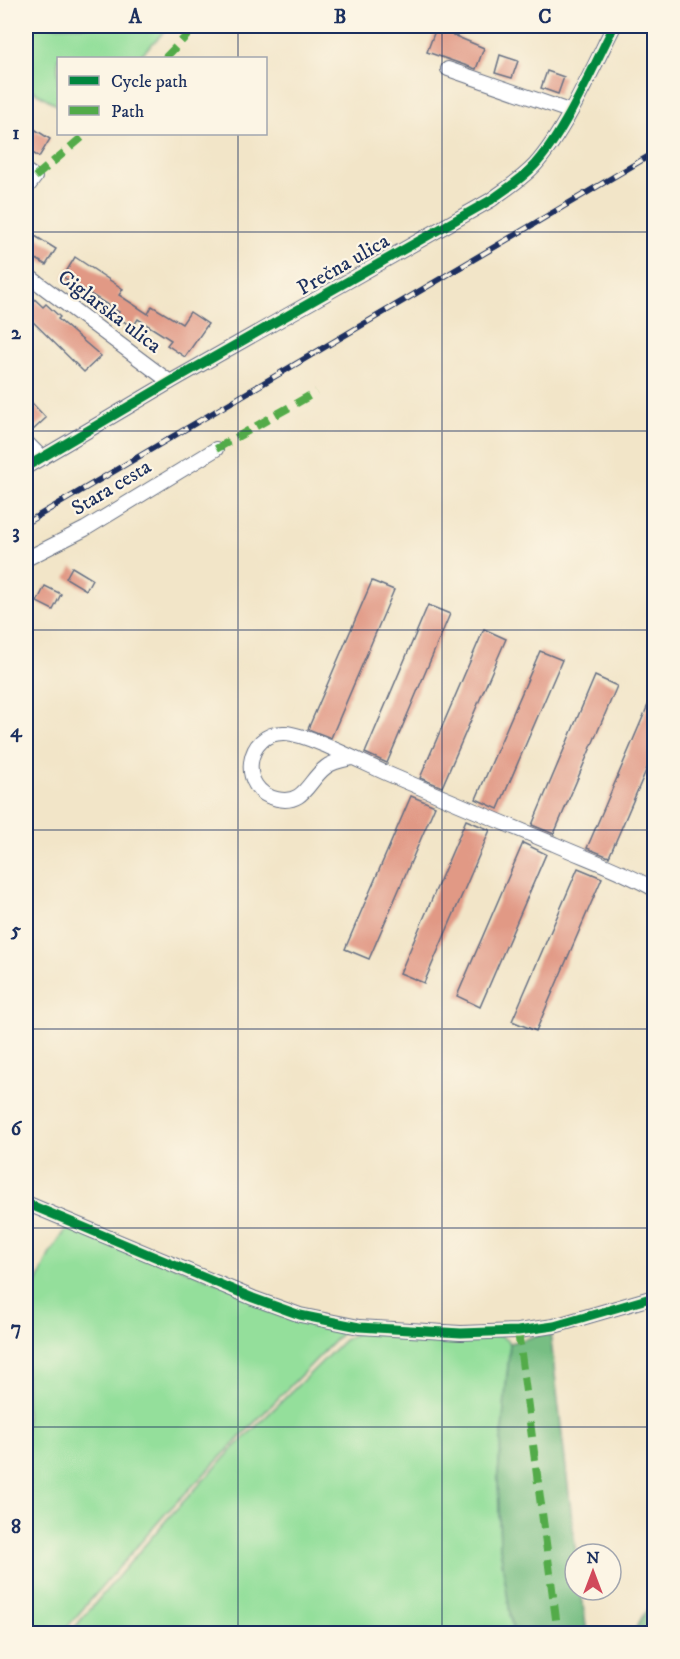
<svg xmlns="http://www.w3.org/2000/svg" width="680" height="1659" viewBox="0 0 680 1659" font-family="'IM FELL DW Pica',serif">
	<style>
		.green { fill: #94df9b; stroke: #58877c; stroke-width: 1.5 }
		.forest { fill: #77be83; stroke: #497670; stroke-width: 1.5 }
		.building { fill: #e19985 }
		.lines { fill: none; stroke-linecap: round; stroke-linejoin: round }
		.minor-casing { stroke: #666f83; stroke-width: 16 }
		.minor { stroke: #fff; stroke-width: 14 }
		.rail-casing { stroke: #1b2f5e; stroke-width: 6 }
		.rail { stroke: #fcf5e5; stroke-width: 4; stroke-dasharray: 11; stroke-linecap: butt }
		.quiet { stroke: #52ab49; stroke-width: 8; stroke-dasharray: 15 8; stroke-linecap: butt }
		.cycleway-casing { stroke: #fcf5e5; stroke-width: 13 }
		.cycleway { stroke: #00873e; stroke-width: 9 }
		.grid { fill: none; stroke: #1b2f5e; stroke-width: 1.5; stroke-opacity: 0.55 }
		.labels { text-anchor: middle; stroke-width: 4.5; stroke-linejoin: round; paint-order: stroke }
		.street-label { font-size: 21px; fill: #1b2f5e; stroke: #fcf5e5 }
		.neatline { fill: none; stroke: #1b2f5e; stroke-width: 2 }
		.grid-label { font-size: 20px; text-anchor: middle; font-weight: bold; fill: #1b2f5e }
	</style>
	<rect width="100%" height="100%" fill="#fcf5e5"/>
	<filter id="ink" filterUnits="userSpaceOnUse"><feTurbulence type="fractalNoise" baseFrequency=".0167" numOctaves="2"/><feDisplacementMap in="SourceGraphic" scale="12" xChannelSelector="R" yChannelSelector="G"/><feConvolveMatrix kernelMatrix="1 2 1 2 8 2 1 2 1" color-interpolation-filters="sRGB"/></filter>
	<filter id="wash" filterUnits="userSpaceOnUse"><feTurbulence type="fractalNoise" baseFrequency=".008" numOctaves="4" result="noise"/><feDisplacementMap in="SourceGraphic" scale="24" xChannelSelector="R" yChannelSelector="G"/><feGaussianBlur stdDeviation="1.35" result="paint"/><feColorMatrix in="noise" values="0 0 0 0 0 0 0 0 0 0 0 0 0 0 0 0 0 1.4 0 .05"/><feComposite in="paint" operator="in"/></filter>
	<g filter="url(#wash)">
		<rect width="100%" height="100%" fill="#f2e5c8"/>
		<!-- green -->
		<g class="green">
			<path d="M26 26H170L138 58H58V106L26 86Z"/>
			<path d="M68 1227 346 1329 166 1513 62 1633H26V1308L49 1255Z"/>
			<path d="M358 1332 501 1336 510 1343 498 1475 500 1547 513 1633 69 1634 168 1518 229 1453 344 1340Z"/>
		</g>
		<!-- forest -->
		<g class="forest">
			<path d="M550 1332 576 1554 575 1590H581L587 1633H513L500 1547 498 1475 510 1343Z"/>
			<path d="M654 1606V1633H633L645 1612Z"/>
		</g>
		<g id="blocks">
			<!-- building -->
			<g class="building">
				<path d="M436 28 484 48 476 69 427 52Z"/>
				<path d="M500 55 518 61 512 78 495 73Z"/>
				<path d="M547 71 564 77 558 94 541 88Z"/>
				<path d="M31 127 50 139 39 157 26 149V136Z"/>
				<path d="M35 236 56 249 46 265 26 253Z"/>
				<path d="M75 257 123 289 119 295 148 314 152 306 182 324 190 312 208 324 185 357 167 345 171 340 138 319 133 327 116 317 119 312 63 277Z"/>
				<path d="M26 291 43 307 46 304 60 317 58 319 101 356 84 372 26 315Z"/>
				<path d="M31 402 46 418 31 432 26 426V407Z"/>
				<path d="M72 567 92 579 86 590 66 578Z"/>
				<path d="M372 581 394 590 331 738 308 729Z"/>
				<path d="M45 586 61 594 53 610 37 602Z"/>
				<path d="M428 605 450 614 387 763 365 753Z"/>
				<path d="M484 629 506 639 442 787 420 778Z"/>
				<path d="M540 651 562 660 498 809 476 799Z"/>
				<path d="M595 676 617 686 554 834 532 825Z"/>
				<path d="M654 691V752L609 857 587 848Z"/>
				<path d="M411 796 435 806 369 959 345 949Z"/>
				<path d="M466 820 490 830 424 983 400 973Z"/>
				<path d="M523 843 546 854 480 1007 457 996Z"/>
				<path d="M578 868 602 878 536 1031 512 1021Z"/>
			</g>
		</g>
	</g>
	<g filter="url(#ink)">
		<use href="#blocks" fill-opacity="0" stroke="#666f83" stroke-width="1.5"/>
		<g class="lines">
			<defs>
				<g id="minor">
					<path d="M448 69 569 111"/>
					<path d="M26 171 35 177 26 189"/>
					<path d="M26 274 170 382"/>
					<path d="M26 442 42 458"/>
					<path d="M26 467 170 382 491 200C506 189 522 179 535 165 565 132 593 67 614 26"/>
					<path d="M26 559 85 529 216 449"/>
					<path d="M352 758C343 760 334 761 326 767 308 780 305 805 277 799 237 791 245 731 285 733 307 734 363 763 386 773 442 797 498 821 554 844 588 859 623 871 654 889"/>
					<path d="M26 1203 253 1298 300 1315 359 1327 461 1333 518 1331 554 1326 654 1297"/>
				</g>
			</defs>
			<!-- minor casing -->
			<use href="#minor" class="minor-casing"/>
			<!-- minor -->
			<use href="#minor" class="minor"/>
			<defs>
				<path id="rail" d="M26 523 654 153"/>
			</defs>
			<!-- rail casing -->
			<use href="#rail" class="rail-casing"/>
			<!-- rail -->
			<use href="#rail" class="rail"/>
			<!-- quiet -->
			<g class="quiet">
				<path d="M165 58 196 26"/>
				<path d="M35 177 86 134"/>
				<path d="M216 449 316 392"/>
				<path d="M518 1331 558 1634"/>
			</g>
			<defs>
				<g id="cycleway">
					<path d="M26 467 170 382 491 200C506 189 522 179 535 165 565 132 593 67 614 26"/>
					<path d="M26 1203 253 1298 300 1315 359 1327 461 1333 518 1331 554 1326 654 1297"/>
				</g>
			</defs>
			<!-- cycleway casing -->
			<use href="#cycleway" class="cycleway-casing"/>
			<!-- cycleway -->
			<use href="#cycleway" class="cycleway"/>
		</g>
	</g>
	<!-- grid -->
	<path class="grid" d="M238 26V58M442 26V1634M238 134V1634M26 232H654M26 431H654M26 630H654M26 830H654M26 1029H654M26 1228H654M26 1427H654"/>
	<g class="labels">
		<!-- street labels -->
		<g class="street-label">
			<text transform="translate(343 264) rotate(-30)" y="7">Prečna ulica</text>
			<text transform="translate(110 311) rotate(37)" y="7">Ciglarska ulica</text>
			<text transform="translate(111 487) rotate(-31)" y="7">Stara cesta</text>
		</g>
	</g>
	<!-- margin -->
	<rect width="680" height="1659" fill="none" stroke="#fcf5e5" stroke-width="66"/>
	<!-- legend -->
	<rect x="57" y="57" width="210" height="78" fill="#fcf5e5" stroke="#a2a6af" stroke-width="1.5"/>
	<rect x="69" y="76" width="30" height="9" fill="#00873e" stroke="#a2a6af" stroke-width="1.5"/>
	<text x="111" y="87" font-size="18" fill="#1b2f5e">Cycle path</text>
	<rect x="69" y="106" width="30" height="9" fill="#52ab49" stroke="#a2a6af" stroke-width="1.5"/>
	<text x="111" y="117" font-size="18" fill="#1b2f5e">Path</text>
	<!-- north arrow -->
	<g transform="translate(593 1572)"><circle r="28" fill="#fcf5e5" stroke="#a2a6af" stroke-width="1.5"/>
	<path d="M0-4.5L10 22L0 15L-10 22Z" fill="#d1495b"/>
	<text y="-9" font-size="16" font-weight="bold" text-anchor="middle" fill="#1b2f5e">N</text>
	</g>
	<rect x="33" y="33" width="614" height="1593" class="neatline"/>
	<g class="grid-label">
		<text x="135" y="23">A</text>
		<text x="340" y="23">B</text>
		<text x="545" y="23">C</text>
		<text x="16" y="139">1</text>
		<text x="16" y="339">2</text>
		<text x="16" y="538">3</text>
		<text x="16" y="737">4</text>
		<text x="16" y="936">5</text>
		<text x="16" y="1135">6</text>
		<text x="16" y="1334">7</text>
		<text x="16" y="1533">8</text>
	</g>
</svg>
